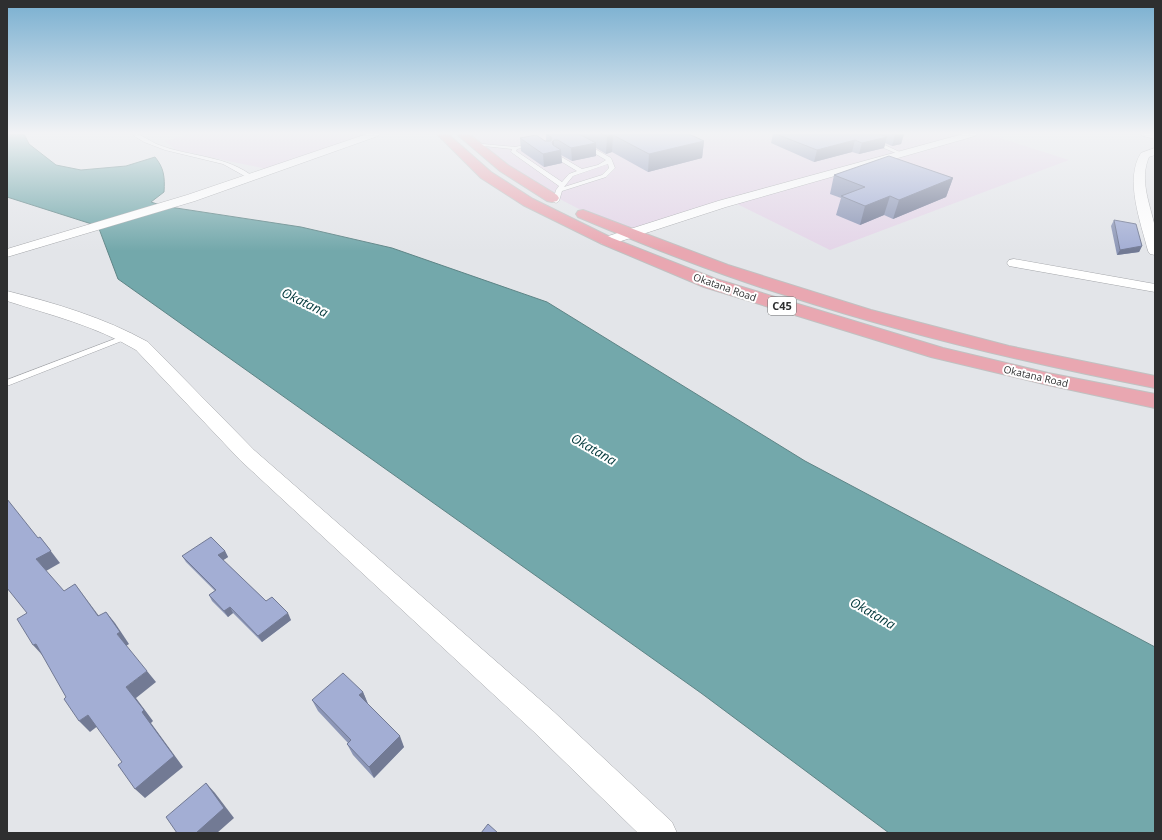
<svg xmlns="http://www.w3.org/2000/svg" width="1162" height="840" viewBox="0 0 1162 840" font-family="'Open Sans',sans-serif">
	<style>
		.commercial { fill: #e4d5e8 }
		.water { fill: #73a8ab; stroke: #5e8486 }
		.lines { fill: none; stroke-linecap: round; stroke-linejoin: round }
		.lane-casing { stroke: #a3a5a9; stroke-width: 1 }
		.street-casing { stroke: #a3a5a9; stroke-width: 1 }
		.primary-casing { stroke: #c0c1c1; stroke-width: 2 }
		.lane { fill: #fff; fill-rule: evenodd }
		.street { fill: #fff; fill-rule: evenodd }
		.primary { fill: #e9a7b1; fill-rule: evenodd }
		.wall { fill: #8c96b6 }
		.shaded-wall { fill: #727a94 }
		.building { fill: #a3aed4; stroke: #727a94 }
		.labels { text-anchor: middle; stroke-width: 4; stroke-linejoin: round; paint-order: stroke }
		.far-street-label { font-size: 10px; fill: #2e2f30; stroke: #fff }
		.shield { fill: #fff; stroke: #6d6d6e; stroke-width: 1 }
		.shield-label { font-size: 11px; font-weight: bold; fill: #2e2f30 }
		.water-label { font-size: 13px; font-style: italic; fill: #03393c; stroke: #fff }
	</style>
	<rect width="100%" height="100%" fill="#e3e5e9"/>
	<!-- commercial -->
	<g class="commercial">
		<path d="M190 134H372L267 169 176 150 165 141Z"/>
		<path d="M464 134H987L1069 160 830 250 731 201 632 233 581 210 550 194 484 150Z"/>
	</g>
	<!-- water -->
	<path class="water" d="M7 134H24L29 144 56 165 81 170 126 166 155 157C164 168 165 177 164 192L151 202 163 206 301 227 392 248 547 302 805 461 1155 647V833H889L701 693 118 279 98 226 7 197Z"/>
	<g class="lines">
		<defs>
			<g id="lane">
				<path d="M135 134C141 134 151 142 159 145 190 157 227 155 255 178L250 179 223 164 165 150 144 142 134 136Z"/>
				<path d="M872 141H876L902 153 898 154 872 143Z"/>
				<path d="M472 143 515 147 534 143V145L517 149 516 151 562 182 569 174 577 171 554 157V155H558L582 169 598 165 606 160 584 147V145H588L611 158 615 168 606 177 562 191 559 201 556 203 553 201 556 190 559 186 511 152 512 149 474 145H472ZM608 164 609 168 602 175 564 187 573 176Z"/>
				<path d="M125 335H131L132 337 7 386V380Z"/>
			</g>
			<g id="street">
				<path d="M367 134H380L378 136 195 201 7 257V249L187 195Z"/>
				<path d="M963 134H977L975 136 726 207 612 244H602L600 241 602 238 718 201Z"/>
				<path d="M1141 134H1155V139L1143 136Z"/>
				<path d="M1155 148V155L1149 157C1139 180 1150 204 1155 227 1156 236 1155 246 1155 255L1150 254 1148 251C1141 223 1124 179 1141 153Z"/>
				<path d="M1014 259 1155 284V292L1009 266 1007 263 1009 260Z"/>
				<path d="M7 291C55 303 105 318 148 342L254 450 553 711 672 822 677 833H638L533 731 240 460 136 350C96 326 51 315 7 301Z"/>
			</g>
			<g id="primary">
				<path d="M437 134H448L491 172 533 199 612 238 716 279 943 348 1048 373 1155 394V408L1048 385 931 357 704 287 602 244 523 205 481 178Z"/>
				<path d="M458 134H469L508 165 557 195 559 198 557 201 552 202 547 201 500 171 459 136Z"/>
				<path d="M583 210 728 265 871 310 1009 346 1155 376V388C1031 364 908 335 788 296 716 274 647 246 578 217L576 214 578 211Z"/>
			</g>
		</defs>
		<!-- lane casing -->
		<use href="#lane" class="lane-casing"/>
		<!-- street casing -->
		<use href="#street" class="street-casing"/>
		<!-- primary casing -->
		<use href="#primary" class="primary-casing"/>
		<!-- lane -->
		<use href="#lane" class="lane"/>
		<!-- street -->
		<use href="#street" class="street"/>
		<!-- primary -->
		<use href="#primary" class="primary"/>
	</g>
	<!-- wall -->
	<g class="wall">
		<path d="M546 134H689L704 141 702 158 648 172 612 152 606 154 596 148V156L572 161 561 155 562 163 544 167 521 151 520 138 546 141Z"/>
		<path d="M773 134H904L901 144 892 146 885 143 884 148 859 154 852 152 814 162 771 143Z"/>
		<path d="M834 175 953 178 946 197 893 219 884 215 860 225 836 215 841 198 830 194Z"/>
		<path d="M1114 220 1142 246 1139 252 1117 255 1111 226Z"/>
		<path d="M225 551 228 557 223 560 266 601 291 620 262 642 233 613 228 617 212 601 209 595 215 591 186 562 182 556Z"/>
		<path d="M363 692 368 704 404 747 374 778 353 755 347 744 348 743 318 711 312 700Z"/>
	</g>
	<!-- shaded-wall -->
	<g class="shaded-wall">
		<path d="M904 134 901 144 892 146 895 135Z"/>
		<path d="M613 135 612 152 606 154 607 136Z"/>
		<path d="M887 137 884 148 859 154 862 143Z"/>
		<path d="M554 140V151L561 150 562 163 544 167 543 154Z"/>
		<path d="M855 140 852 152 814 162 817 150Z"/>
		<path d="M704 141 702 158 648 172 649 154Z"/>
		<path d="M596 143V156L572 161 571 148Z"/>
		<path d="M953 178 946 197 893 219 899 200Z"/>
		<path d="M890 196 884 215 860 225 865 206Z"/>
		<path d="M1142 246 1139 252 1117 255 1120 250Z"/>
		<path d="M40 537 60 563 46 571 36 559Z"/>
		<path d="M225 551 228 557 222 561 218 555Z"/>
		<path d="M75 584 108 628 98 616Z"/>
		<path d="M230 607 233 613 228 617 224 611Z"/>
		<path d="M106 612 115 623 129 644 126 646 117 634Z"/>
		<path d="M288 613 291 620 262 642 258 636Z"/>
		<path d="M36 644 44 657 33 645Z"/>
		<path d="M147 671 156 682 136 698 153 721 151 723 183 767 145 798 135 789 142 712 126 687Z"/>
		<path d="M363 692 368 704 359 695Z"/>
		<path d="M88 715 99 725 90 732 79 721Z"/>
		<path d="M400 736 404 747 374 778 369 767Z"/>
		<path d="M206 783 215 793 234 818 217 833H196Z"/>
	</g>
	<!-- building -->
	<g class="building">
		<path d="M546 134H579L596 143 571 148 558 140H554L552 142 553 145 561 150 543 154 520 138 536 135 545 141H551V137Z"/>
		<path d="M601 134H689L704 141 649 154 613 135 607 136Z"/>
		<path d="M776 134H879L887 137 862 143 855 140 817 150Z"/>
		<path d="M892 134H903L895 135Z"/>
		<path d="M889 156 953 178 899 200 890 196 865 206 841 196 865 187 834 175Z"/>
		<path d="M1114 220 1136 224 1142 246 1120 250Z"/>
		<path d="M7 499 38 538 40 537 51 551 36 559 64 591 75 584 98 616 106 612 120 632 117 634 147 671 126 687 144 710 142 712 174 756 135 789 118 765 122 762 88 715 79 721 64 699 66 697 36 644 33 645 17 619 27 613 7 588Z"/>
		<path d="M211 537 225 551 218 555 266 601 272 597 288 613 258 636 230 607 224 611 209 595 216 590 182 556Z"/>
		<path d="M343 673 363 692 359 695 400 736 369 767 347 744 351 740 312 700Z"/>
		<path d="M206 783 224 808 196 833H177L166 817Z"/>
		<path d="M488 824 498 833H481Z"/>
	</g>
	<!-- sky -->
	<linearGradient id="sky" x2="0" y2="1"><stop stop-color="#79afd0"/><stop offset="0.53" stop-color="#f2f3f5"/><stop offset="1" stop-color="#f2f3f5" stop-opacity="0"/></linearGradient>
	<rect width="1162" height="251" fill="url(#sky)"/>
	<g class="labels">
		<!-- far-street labels -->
		<g class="far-street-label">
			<text transform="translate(725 287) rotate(19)" y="4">Okatana Road</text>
			<text transform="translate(1036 376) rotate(13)" y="4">Okatana Road</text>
		</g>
		<!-- shield labels -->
		<rect class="shield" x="768" y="297" width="28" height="18" rx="3"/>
		<g class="shield-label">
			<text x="782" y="310">C45</text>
		</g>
		<!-- water labels -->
		<g class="water-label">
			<text transform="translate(305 302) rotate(26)" y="5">Okatana</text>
			<text transform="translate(594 449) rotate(30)" y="5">Okatana</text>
			<text transform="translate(873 613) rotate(30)" y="5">Okatana</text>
		</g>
	</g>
	<!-- border -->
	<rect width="1162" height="840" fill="none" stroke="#2e2f30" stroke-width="16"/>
</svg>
